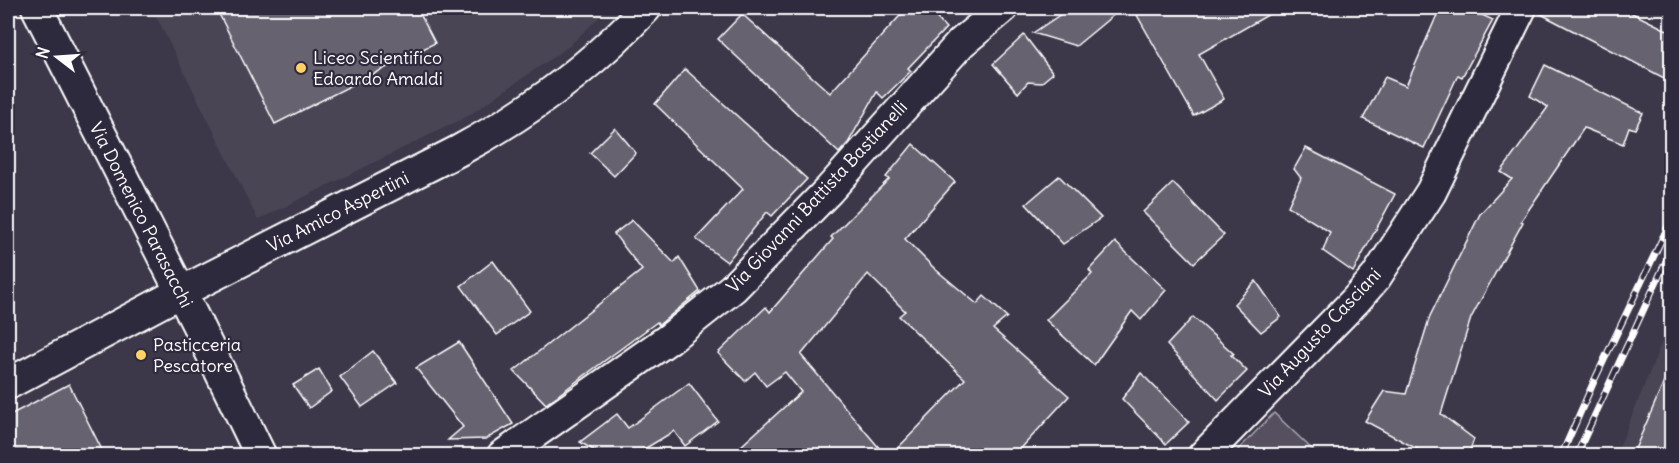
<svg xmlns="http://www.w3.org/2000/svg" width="1679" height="463" viewBox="0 0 1679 463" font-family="Delius,sans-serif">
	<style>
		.built { fill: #494455 }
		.green { fill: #555060; stroke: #aaa8b0; stroke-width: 1.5 }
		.building { fill: #666270; stroke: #fff; stroke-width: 1.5 }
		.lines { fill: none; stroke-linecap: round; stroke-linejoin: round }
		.street-casing { stroke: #fff; stroke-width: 34 }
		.street { stroke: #2f2a3d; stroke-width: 30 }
		.rail-casing { stroke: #fff; stroke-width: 7 }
		.rail { stroke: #2f2a3d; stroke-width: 4.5; stroke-dasharray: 14; stroke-linecap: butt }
		.poi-dot { fill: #ffd166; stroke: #2f2a3d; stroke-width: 2 }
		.labels { text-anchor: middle; stroke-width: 4.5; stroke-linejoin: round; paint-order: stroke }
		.poi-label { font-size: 18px; fill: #fff; stroke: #2f2a3d; text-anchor: start }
		.street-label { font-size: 18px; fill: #fff; stroke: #2f2a3d }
	</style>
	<rect width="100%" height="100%" fill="#3c3749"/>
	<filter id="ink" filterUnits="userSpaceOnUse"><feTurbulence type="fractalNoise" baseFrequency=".0167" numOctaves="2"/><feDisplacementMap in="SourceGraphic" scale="12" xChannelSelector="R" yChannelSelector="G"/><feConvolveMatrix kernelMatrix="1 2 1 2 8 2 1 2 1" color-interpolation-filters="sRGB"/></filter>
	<g filter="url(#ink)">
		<!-- built -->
		<g class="built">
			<path d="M152 8H609L568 47 468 116 258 220Z"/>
			<path d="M1671 319V455H1616Z"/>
		</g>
		<!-- green -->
		<path class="green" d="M1274 413 1316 453 1314 455H1233Z"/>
		<!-- building -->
		<g class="building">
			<path d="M216 8H417L435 43 275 124Z"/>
			<path d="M907 8H927L946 28 908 68 911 71 883 98 877 92 848 143 839 153 718 39 742 14 830 93Z"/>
			<path d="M1070 8H1122L1076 46 1033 33Z"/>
			<path d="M1133 8H1280L1199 54 1224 99 1194 116Z"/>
			<path d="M1440 8H1467L1493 20 1462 77 1458 75 1424 148 1363 119 1385 77 1406 86Z"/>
			<path d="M1538 8H1622L1671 32V61L1664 78 1537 12Z"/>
			<path d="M1024 35 1053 73 1041 83 1028 82 1018 93 993 64Z"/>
			<path d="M1545 65 1643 113 1635 129 1629 127 1623 144 1584 128 1521 221 1523 222 1471 318 1441 414 1474 439 1468 456H1430L1365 421 1384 391 1406 394 1430 316 1480 214 1512 179 1501 172 1548 107 1530 96Z"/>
			<path d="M685 69 807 179 772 216 767 212 727 262 696 239 743 189 655 104Z"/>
			<path d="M615 128 636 153 614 176 590 153Z"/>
			<path d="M913 144 955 182 905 239 935 269 977 304 984 296 1007 317 993 329 1069 396 1014 456H890L965 379 899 316 905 311 868 274 801 355 886 456H730L801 392 785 372 766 386 755 372 745 381 718 353 766 307 770 312 833 239 831 237 889 179 886 177Z"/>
			<path d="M1306 148 1395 194 1353 272 1323 251 1330 232 1288 206 1301 178 1294 169Z"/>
			<path d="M1059 176 1101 218 1063 244 1026 204Z"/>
			<path d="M1173 183 1224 235 1194 263 1143 212Z"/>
			<path d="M632 220 674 263 679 257 700 291 660 324 659 325 657 322 546 404 514 371 642 270 614 234Z"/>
			<path d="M1115 242 1166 290 1141 320 1132 311 1094 365 1046 320 1092 274 1089 270Z"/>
			<path d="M493 261 530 311 497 335 461 286Z"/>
			<path d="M1256 281 1281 317 1261 332 1234 304Z"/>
			<path d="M1193 317 1234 354 1231 355 1247 371 1218 400 1167 345Z"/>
			<path d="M459 342 513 424 486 439 448 440 463 427 416 368Z"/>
			<path d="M373 351 397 383 362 407 340 377Z"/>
			<path d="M1671 366V456H1632Z"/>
			<path d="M319 369 332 391 309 408 293 385Z"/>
			<path d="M1141 373 1189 422 1166 444 1122 399Z"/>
			<path d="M689 383 718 421 685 446 674 431 633 456H603L580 442 617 414 628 428Z"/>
			<path d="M69 384 105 456H8V416Z"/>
		</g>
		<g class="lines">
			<defs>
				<g id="street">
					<path d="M37 8 197 324 261 456"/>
					<path d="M8 384 181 292 458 151C527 114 593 65 646 8"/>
					<path d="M502 456 670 338 733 288 829 190 961 43 1003 8"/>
					<path d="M1203 456 1355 301 1376 277 1431 192 1521 8"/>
				</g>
			</defs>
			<!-- street casing -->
			<use href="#street" class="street-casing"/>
			<!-- street -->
			<use href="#street" class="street"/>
			<defs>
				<g id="rail">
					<path d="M1561 456 1595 379 1672 218"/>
					<path d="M1576 456 1672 248"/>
				</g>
			</defs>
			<!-- rail casing -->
			<use href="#rail" class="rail-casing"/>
			<!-- rail -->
			<use href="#rail" class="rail"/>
		</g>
	</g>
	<!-- markers -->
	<g class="poi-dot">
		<circle cx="301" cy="68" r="6"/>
		<circle cx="141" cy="355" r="6"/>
	</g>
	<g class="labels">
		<!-- poi labels -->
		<g class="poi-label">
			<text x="313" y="64">Liceo Scientifico<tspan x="313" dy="21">Edoardo Amaldi</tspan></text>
			<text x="153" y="351">Pasticceria<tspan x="153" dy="21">Pescatore</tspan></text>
		</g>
		<!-- street labels -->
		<g class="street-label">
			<text transform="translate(817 197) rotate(-47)" y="6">Via Giovanni Battista Bastianelli</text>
			<text transform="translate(338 212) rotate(-27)" y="6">Via Amico Aspertini</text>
			<text transform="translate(141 215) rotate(63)" y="6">Via Domenico Parasacchi</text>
			<text transform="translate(1320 333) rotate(-47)" y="6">Via Augusto Casciani</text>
		</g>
	</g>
	<!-- margin -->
	<rect width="1679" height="463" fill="none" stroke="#2f2a3d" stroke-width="30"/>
	<rect x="15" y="15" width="1649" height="433" fill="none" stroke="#fff" stroke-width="2" filter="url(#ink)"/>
	<!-- north arrow -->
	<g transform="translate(57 57) rotate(287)" stroke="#2f2a3d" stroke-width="4.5" paint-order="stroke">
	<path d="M0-4.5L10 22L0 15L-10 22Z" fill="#ffffff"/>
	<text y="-9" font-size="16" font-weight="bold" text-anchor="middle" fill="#ffffff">N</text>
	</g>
</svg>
